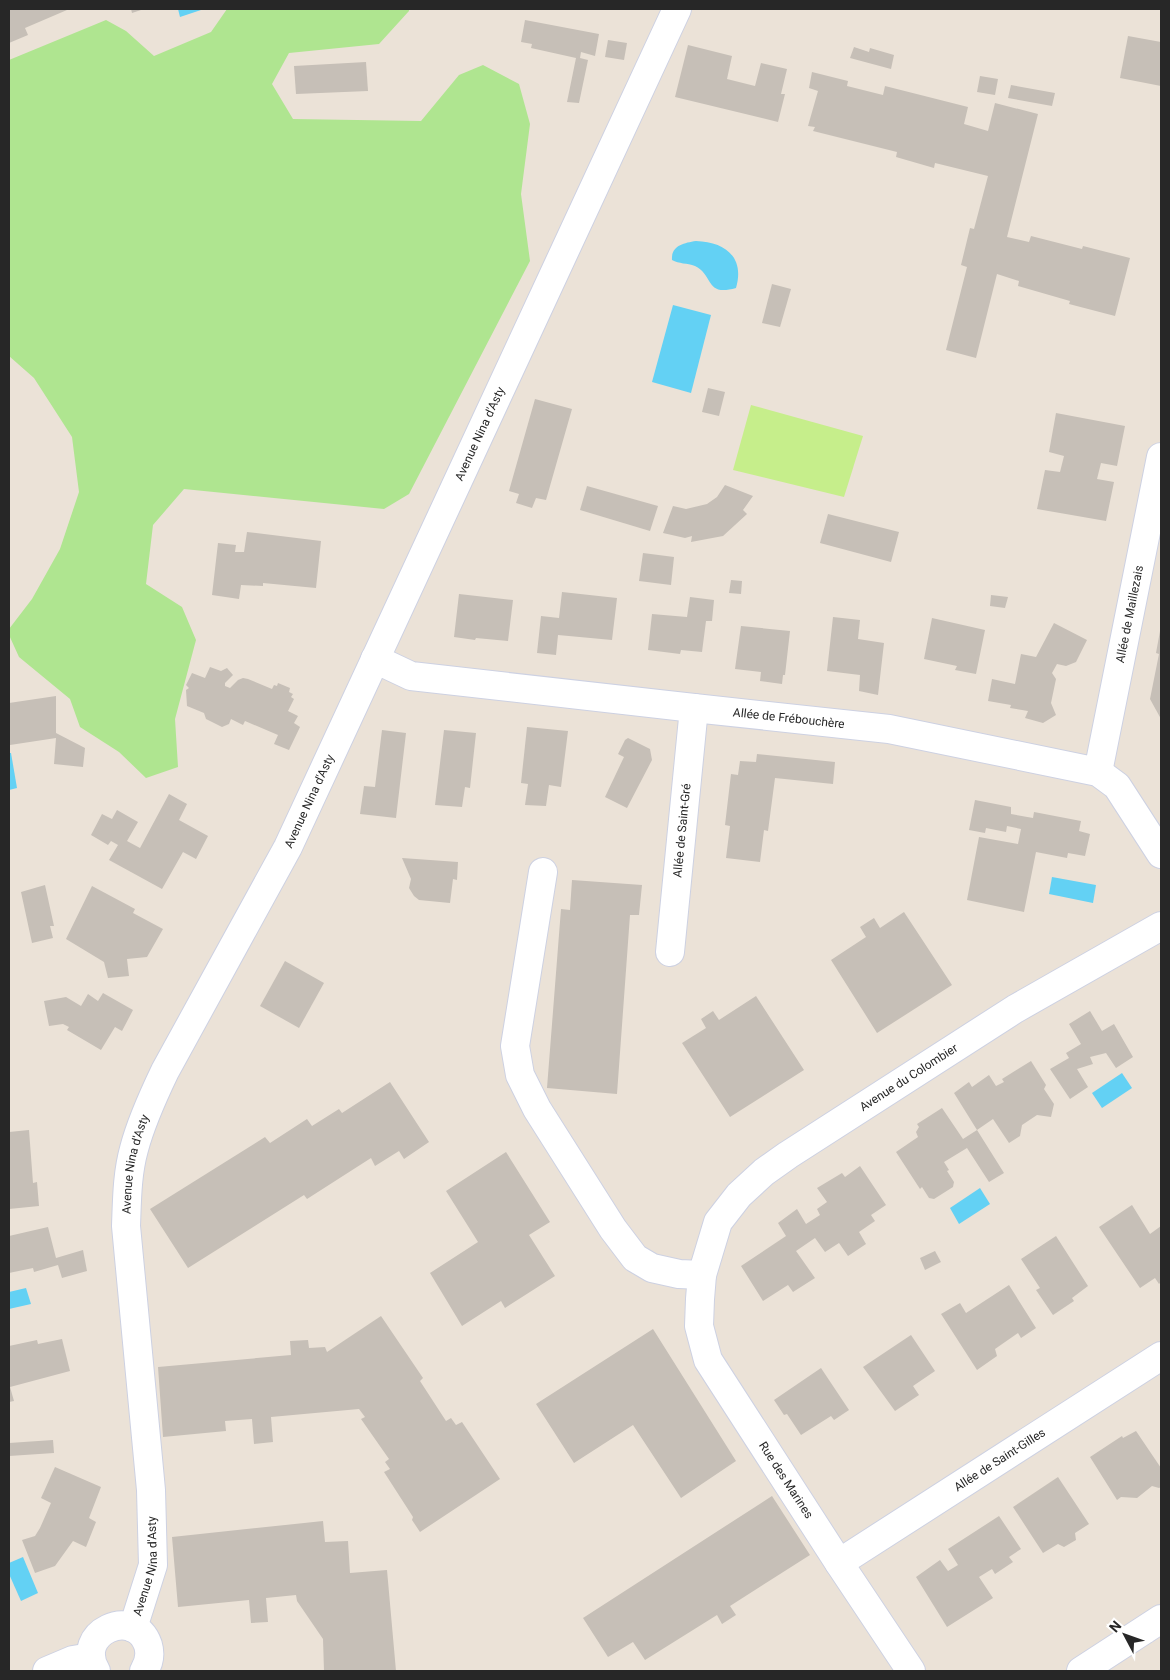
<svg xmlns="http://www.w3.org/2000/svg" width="1170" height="1680" viewBox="0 0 1170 1680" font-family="Roboto,sans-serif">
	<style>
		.green { fill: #afe590 }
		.pitch { fill: #c6ee8b }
		.water { fill: #63d1f4 }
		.building { fill: #c6bfb7 }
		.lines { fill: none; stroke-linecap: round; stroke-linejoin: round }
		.minor-casing { stroke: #cdd1e2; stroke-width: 30 }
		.minor { stroke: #fff; stroke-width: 28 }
		.labels { text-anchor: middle; stroke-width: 4; stroke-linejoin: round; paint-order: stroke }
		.street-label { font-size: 12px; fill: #272727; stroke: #fff }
	</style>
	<rect width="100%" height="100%" fill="#ebe2d7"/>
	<!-- green -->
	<path class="green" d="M227 9H409V11L379 44 289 53 272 84 293 119 421 121 459 75 483 65 519 84 530 124 521 194 530 261 409 494 384 509 184 489 153 525 146 584 182 607 196 640 175 719 178 767 146 778 119 752 80 727 70 699 19 657 9 635V629L32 599 60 549 79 492 72 437 34 378 9 356V60L106 20 126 31 154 56 211 32Z"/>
	<!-- pitch -->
	<path class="pitch" d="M751 405 863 436 844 497 733 470Z"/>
	<!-- water -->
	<g class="water">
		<path d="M178 9H204L180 17Z"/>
		<path d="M696 241C725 242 745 257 736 288 705 297 714 275 695 266 687 263 679 264 672 260 671 246 683 243 696 241Z"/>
		<path d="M673 305 711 315 691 393 652 382Z"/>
		<path d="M9 753H11L17 788 9 790Z"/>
		<path d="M1052 877 1096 885 1093 903 1049 894Z"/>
		<path d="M1122 1073 1132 1088 1102 1108 1092 1093Z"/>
		<path d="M980 1188 990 1204 959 1224 950 1208Z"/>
		<path d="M26 1288 31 1304 9 1309V1292Z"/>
		<path d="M23 1557 38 1593 21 1601 9 1574V1563Z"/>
	</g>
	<!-- building -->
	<g class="building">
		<path d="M9 9H66L67 10 25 28 28 35 9 43Z"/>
		<path d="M131 9H144L132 13Z"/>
		<path d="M525 20 599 34 595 56 581 52 580 58 588 60 579 103 567 102 576 58 531 48 532 44 521 42Z"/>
		<path d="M1128 36 1161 42V86L1120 78Z"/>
		<path d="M608 40 627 43 624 60 605 57Z"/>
		<path d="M688 45 732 56 727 79 755 86 761 63 787 69 781 94H785L778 122 675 97Z"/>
		<path d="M854 47 869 52 870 48 894 55 891 69 850 58Z"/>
		<path d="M366 62 368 91 296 94 294 66Z"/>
		<path d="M812 72 848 81 847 86 883 95 885 86 968 107 964 124 988 131 995 103 1038 114 1007 237 1029 242 1031 236 1082 249 1083 246 1130 258 1115 316 1069 304 1070 301 1018 286 1019 281 997 274 976 358 946 350 967 267 961 265 970 228 974 229 988 176 935 163 934 168 896 157 897 152 813 131 815 127 808 126 818 91 809 88Z"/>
		<path d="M980 76 998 79 995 95 977 92Z"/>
		<path d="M1011 85 1055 93 1052 106 1008 98Z"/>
		<path d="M772 284 791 289 780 327 762 323Z"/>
		<path d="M708 388 725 392 719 416 702 412Z"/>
		<path d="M535 399 572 409 546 500 536 498 532 508 516 503 519 494 509 491Z"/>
		<path d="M1056 413 1125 426 1117 466 1101 463 1097 479 1114 482 1106 521 1037 509 1045 470 1060 472 1064 456 1049 452Z"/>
		<path d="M725 485 753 496 743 510 747 514 723 536 691 542 692 536 685 538 663 533 673 506 686 509 707 504 717 497Z"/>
		<path d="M587 486 658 506 650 531 580 510Z"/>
		<path d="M828 514 899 532 891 562 820 543Z"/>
		<path d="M247 532 321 541 316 588 263 583V586L241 585 239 599 212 595 218 543 236 545 235 552H244Z"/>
		<path d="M643 553 674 557 671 585 639 581Z"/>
		<path d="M731 580 742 581 741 594 729 593Z"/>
		<path d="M562 592 617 598 612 640 558 635 556 655 537 653 541 616 559 618Z"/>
		<path d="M459 594 513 600 508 641 476 638 475 640 454 637Z"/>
		<path d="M991 595 1008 597 1005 608 990 606Z"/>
		<path d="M690 597 714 600 712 621H706L702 652 681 650 680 654 648 650 652 614 687 617Z"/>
		<path d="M833 617 860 620 858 639 884 643 878 695 859 691 860 675 827 671Z"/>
		<path d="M932 618 985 630 976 674 955 670 957 666 924 659Z"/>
		<path d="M1054 623 1087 640 1076 662 1066 666 1057 664 1052 673 1056 679 1051 703 1056 715 1043 723 1025 718 1028 711 1010 708 1011 705 988 701 992 679 1015 684 1021 654 1036 657Z"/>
		<path d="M741 626 790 631 785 675H783L782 684 760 681 761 672 735 669Z"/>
		<path d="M1160 631H1161V719L1150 699 1159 654 1156 653Z"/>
		<path d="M210 667 221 671 227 668 233 675 225 683V686L230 688 238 680 243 678 248 679 272 689 274 685 277 686 278 683 290 688 289 692 293 694 291 697 294 699 288 711 298 716 294 723 300 727 289 750 274 744 278 735 245 721 243 725 231 719 229 724 222 727 206 719 204 713 187 706 186 690 189 688 186 685 192 673 205 678Z"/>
		<path d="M56 696V733L85 748 83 767 54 764 56 738 10 745 9 703Z"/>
		<path d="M527 727 568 731 561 787 549 785 546 806 525 805 528 784 521 783Z"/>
		<path d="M382 730 406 733 396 818 360 814 364 786 375 787Z"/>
		<path d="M444 730 476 733 470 788 465 787 462 807 435 805Z"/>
		<path d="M628 738 650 749 652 760 627 808 605 797 624 757 618 754 625 740Z"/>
		<path d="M757 754 835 762 833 784 775 778 768 831 764 830 760 862 726 858 730 826 725 825 731 774 738 775 740 761 756 762Z"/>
		<path d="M169 794 187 804 179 820 208 836 196 859 183 852 162 889 109 860 118 845 111 841 108 845 91 835 102 814 112 819 117 810 138 822 127 841 140 848Z"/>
		<path d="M975 800 1011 807V814L1033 818 1034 812 1081 821 1079 831 1090 834 1085 856 1068 853 1067 858 1036 852 1024 912 967 900 979 837 1018 844 1021 829 1007 826 1006 832 986 828 985 833 969 830Z"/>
		<path d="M402 858 458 862 457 880 453 879 450 903 419 900 414 896 409 888 411 879Z"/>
		<path d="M572 880 642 885 639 915H630L617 1094 547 1088 561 909 570 910Z"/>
		<path d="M45 885 54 926H50L53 938 32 943 21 892Z"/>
		<path d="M92 886 135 909 133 913 163 929 147 957 127 959 129 976 108 978 104 962 66 939Z"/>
		<path d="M904 912 952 985 877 1033 831 960 866 937 860 927 874 918 880 928Z"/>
		<path d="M285 961 324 983 299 1028 260 1006Z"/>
		<path d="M103 993 133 1010 122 1031 115 1027 101 1050 67 1030 69 1027 63 1024 49 1026 44 1001 66 997 81 1006 88 994 98 1001Z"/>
		<path d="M756 996 804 1070 730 1117 682 1043 706 1028 701 1019 713 1011 719 1020Z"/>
		<path d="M1090 1011 1102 1031 1114 1024 1133 1057 1116 1068 1106 1053 1090 1057 1093 1064 1077 1069 1088 1087 1070 1099 1050 1069 1069 1058 1066 1053 1081 1044 1069 1024Z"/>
		<path d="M1031 1061 1046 1085 1044 1089 1054 1104 1051 1117 1037 1115 1022 1125 1020 1136 1009 1143 993 1119 977 1130 954 1093 969 1082 972 1087 989 1075 996 1086 1004 1082 1002 1079Z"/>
		<path d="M390 1082 429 1142 404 1159 399 1151 375 1166 371 1158 307 1199 304 1195 188 1268 150 1209 265 1137 270 1143 307 1119 312 1126 339 1109 342 1113Z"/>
		<path d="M942 1108 963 1139 977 1130 1004 1173 989 1182 967 1148 944 1162 949 1170 947 1171 954 1182 953 1187 934 1199 929 1198 922 1187 920 1189 896 1152 918 1137 916 1132 919 1127 917 1124Z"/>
		<path d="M29 1130 33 1183 37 1182 39 1206 9 1209V1132Z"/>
		<path d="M506 1152 550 1222 529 1235 555 1276 505 1308 501 1301 462 1326 430 1273 478 1242 446 1191Z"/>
		<path d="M860 1166 886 1205 871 1215 875 1221 859 1232 866 1244 848 1256 839 1243 825 1252 815 1238 796 1251 815 1278 793 1292 788 1285 763 1301 741 1266 786 1236 778 1223 797 1209 806 1224 820 1215 817 1209 827 1202 817 1188 842 1173 845 1177Z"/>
		<path d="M1132 1205 1150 1234 1161 1226V1282L1159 1284 1155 1278 1140 1288 1099 1227Z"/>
		<path d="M48 1227 56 1258 83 1250 87 1271 62 1278 58 1265 34 1272 33 1268 9 1273V1236Z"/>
		<path d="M1056 1236 1088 1286 1072 1298 1074 1301 1053 1315 1036 1290 1040 1288 1021 1259Z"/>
		<path d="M935 1251 941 1262 925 1270 920 1258Z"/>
		<path d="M1009 1285 1036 1328 1021 1338 1018 1333 995 1349 997 1356 977 1370 941 1314 960 1303 966 1313Z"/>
		<path d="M381 1316 423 1378 420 1381 446 1421 451 1418 456 1425 462 1422 500 1479 420 1532 412 1520 413 1517 384 1472 390 1469 385 1462 389 1459 361 1419 365 1417 359 1409 271 1417 273 1442 254 1444 252 1419 225 1421 226 1431 163 1437 158 1367 291 1355 290 1341 308 1340 309 1348 325 1347 327 1352Z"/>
		<path d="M653 1329 736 1461 681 1498 633 1425 574 1463 536 1404Z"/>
		<path d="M911 1335 935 1371 913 1386 919 1395 895 1411 863 1367Z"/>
		<path d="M62 1339 70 1371 10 1387 14 1401 9 1402V1346L37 1340 38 1344Z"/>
		<path d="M821 1368 849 1410 834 1420 831 1416 801 1435 787 1414 784 1415 774 1400Z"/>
		<path d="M1136 1431 1161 1468V1487L1159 1488 1152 1486 1137 1498 1121 1497 1117 1500 1090 1457 1122 1436 1123 1438Z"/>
		<path d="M53 1440 54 1453 9 1456V1443Z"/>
		<path d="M55 1467 101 1487 89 1518 96 1522 86 1547 73 1541 55 1566 35 1573 22 1540 35 1536 40 1528 51 1503 41 1498Z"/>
		<path d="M1058 1477 1089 1524 1075 1533 1076 1540 1064 1547 1058 1544 1043 1553 1013 1507Z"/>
		<path d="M772 1496 810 1555 730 1606 736 1615 722 1624 717 1615 645 1660 633 1642 608 1657 583 1618Z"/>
		<path d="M999 1516 1021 1549 1009 1557 1013 1562 995 1574 992 1569 979 1577 993 1598 947 1627 916 1577 940 1560 948 1571 958 1565 948 1549Z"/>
		<path d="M323 1521 325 1542 348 1541 350 1573 387 1570 396 1671H324L323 1639 297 1601 296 1595 266 1598 268 1622 251 1623 249 1600 178 1607 172 1537Z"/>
	</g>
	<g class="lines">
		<defs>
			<g id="minor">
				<path id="s1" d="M375 659 411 676 694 708 889 729 1098 772 1117 786 1161 854"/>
				<path id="s2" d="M1098 772 1161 457"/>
				<path d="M543 872 515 1046 520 1075 537 1109 613 1229 635 1258 652 1268 679 1274 702 1275"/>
				<path id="s3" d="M670 952 694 708"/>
				<path id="s4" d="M839 1563 1161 1356"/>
				<path id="s5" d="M133 1628 153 1565 151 1490 126 1226C127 1200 127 1174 134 1149 141 1122 153 1096 165 1071L288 847 677 9"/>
				<path d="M47 1671 73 1660 91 1657"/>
				<path d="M96 1671C73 1633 134 1605 148 1645 151 1655 149 1663 144 1671"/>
				<path id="s6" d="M911 1671 839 1563 708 1360 699 1326 700 1299 702 1275 718 1222 739 1195 764 1172 788 1155 1015 1009 1161 926"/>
				<path d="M1081 1671 1161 1619"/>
			</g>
		</defs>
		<!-- minor casing -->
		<use href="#minor" class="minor-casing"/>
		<!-- minor -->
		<use href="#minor" class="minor"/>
	</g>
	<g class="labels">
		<!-- street labels -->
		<g class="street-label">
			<text dy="4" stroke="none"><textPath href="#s5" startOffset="1279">Avenue Nina d'Asty</textPath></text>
			<text dy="4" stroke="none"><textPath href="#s2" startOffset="161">Allée de Maillezais</textPath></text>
			<text dy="4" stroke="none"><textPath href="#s1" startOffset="420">Allée de Frébouchère</textPath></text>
			<text dy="4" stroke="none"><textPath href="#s5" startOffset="874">Avenue Nina d'Asty</textPath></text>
			<text dy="4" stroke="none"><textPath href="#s3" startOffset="122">Allée de Saint-Gré</textPath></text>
			<text dy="4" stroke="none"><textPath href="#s6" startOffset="754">Avenue du Colombier</textPath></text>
			<text dy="4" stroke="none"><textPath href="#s5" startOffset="469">Avenue Nina d'Asty</textPath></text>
			<text dy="4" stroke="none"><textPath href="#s4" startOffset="191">Allée de Saint-Gilles</textPath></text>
			<text transform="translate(786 1480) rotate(57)" y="4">Rue des Marines</text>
			<text dy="4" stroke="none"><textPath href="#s5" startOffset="64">Avenue Nina d'Asty</textPath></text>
		</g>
	</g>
	<!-- border -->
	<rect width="1170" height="1680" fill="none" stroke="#272727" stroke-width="20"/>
	<!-- north arrow -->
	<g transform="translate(1125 1635) rotate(311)" stroke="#ffffff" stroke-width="4" paint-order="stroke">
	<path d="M0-4L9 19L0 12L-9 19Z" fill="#272727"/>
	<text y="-8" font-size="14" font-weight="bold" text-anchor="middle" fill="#272727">N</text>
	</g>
</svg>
